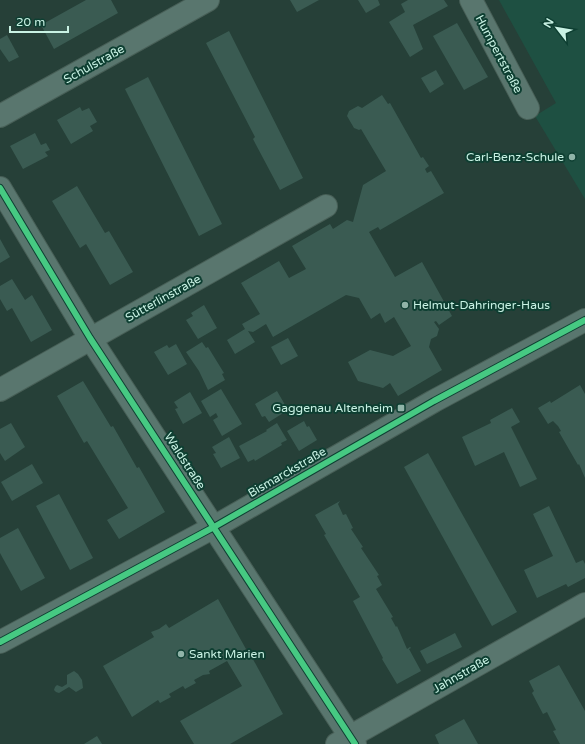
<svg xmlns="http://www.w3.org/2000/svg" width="585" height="744" viewBox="0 0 585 744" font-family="'Varela Round',sans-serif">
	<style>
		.built { fill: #1e5042 }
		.building { fill: #3a5b52 }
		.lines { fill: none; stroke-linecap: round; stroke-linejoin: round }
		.minor-casing { stroke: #485f57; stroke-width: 24 }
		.minor { stroke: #59766e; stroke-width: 22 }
		.cycleway-casing { stroke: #0e3f32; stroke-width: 8 }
		.cycleway { stroke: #46c982; stroke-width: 6 }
		.poi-dot { fill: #90b4a8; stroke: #0e3f32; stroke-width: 1.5 }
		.labels { text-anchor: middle; stroke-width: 4; stroke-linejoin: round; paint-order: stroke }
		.street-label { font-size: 12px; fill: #c9f2e4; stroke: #0e3f32 }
		.poi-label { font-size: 12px; fill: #c9f2e4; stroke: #0e3f32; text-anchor: end }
	</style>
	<rect width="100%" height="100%" fill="#264038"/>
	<!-- built -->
	<path class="built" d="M499 0H585V199L535 116 556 103Z"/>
	<!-- building -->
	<g class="building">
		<path d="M86 0H111L118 13 54 49 41 25Z"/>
		<path d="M290 0H319L297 12Z"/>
		<path d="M358 0H378L380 5 366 13Z"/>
		<path d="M408 0H444L448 6 413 25 423 49 410 57 389 22 405 12 401 4Z"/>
		<path d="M457 23 488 77 464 90 433 36Z"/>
		<path d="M229 31 303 178 280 190 253 139 255 137 206 43Z"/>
		<path d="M7 35 19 57 9 62 0 49V39Z"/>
		<path d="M436 70 444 84 430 93 421 78Z"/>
		<path d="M148 77 222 224 199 236 125 89Z"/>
		<path d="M382 95 388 104 390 103 421 158 423 157 429 166 425 169 427 173 431 171 444 193 380 230 378 227 369 232 395 277 422 262 452 316 439 325 436 321 434 322 439 329 437 336 431 339 429 347 442 370 398 396 390 383 383 388 358 381 348 362 370 350 393 356 411 346 394 317 385 323 380 313 371 319 359 298 346 295 273 337 266 324 253 332 248 331 255 342 235 354 227 340 245 329 242 324 260 314 241 283 279 261 289 278 306 269 292 246 330 224 333 229 347 220 353 222 363 185 386 171 361 129 359 130 354 128 347 116 349 111 358 106 362 108Z"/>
		<path d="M80 107 82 111 89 108 97 122 90 126 93 131 71 144 57 120Z"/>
		<path d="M35 133 41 145 46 143 50 150 45 152 48 156 23 169 10 146Z"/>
		<path d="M77 186 105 233 109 231 133 272 110 285 86 244 80 248 52 201Z"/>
		<path d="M0 239 10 257 0 263Z"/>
		<path d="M12 279 25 300 32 295 52 330 31 342 12 308 7 311 0 299V286Z"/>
		<path d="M204 305 217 328 198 339 186 320 193 316 191 313Z"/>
		<path d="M288 338 298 356 281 365 271 347Z"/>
		<path d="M202 342 206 348 208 347 224 373 222 374 225 380 208 390 199 371 186 352Z"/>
		<path d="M176 344 187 364 168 375 154 352 167 345 169 348Z"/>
		<path d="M83 381 111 427 113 426 137 468 139 467 165 512 119 539 107 520 128 508 87 441 84 443 57 396Z"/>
		<path d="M580 385 585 394V478L579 464 578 465 559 432 561 431 558 426 553 421 548 424 538 408 550 401 551 403Z"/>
		<path d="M221 389 242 424 222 436 213 420 218 417 216 413 210 417 201 401Z"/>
		<path d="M277 391 288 410 269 422 265 416 262 417 255 404Z"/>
		<path d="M190 392 202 413 183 424 175 409 178 408 174 402Z"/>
		<path d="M512 408 520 422 511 427 537 479 520 487 504 452 475 466 462 437 491 423 490 420Z"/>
		<path d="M304 421 307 427 309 426 317 440 299 451 287 431Z"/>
		<path d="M11 423 25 447 5 461 0 453V429Z"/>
		<path d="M277 423 287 440 281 443 282 445 255 461 254 459 248 462 239 446 267 431 266 430Z"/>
		<path d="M229 437 240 458 221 468 213 454 216 453 212 447Z"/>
		<path d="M428 453 517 612 492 626 404 467Z"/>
		<path d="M32 464 43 483 12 501 1 482Z"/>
		<path d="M59 494 93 558 70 570 36 506Z"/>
		<path d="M340 501 338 504 343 515 346 514 353 528 351 529 363 547 361 548 379 575 377 576 382 585 376 589 393 617 391 618 396 627 397 626 407 649 410 647 411 648 409 649 421 671 397 684 382 659 383 658 353 601 360 597 324 535 326 534 315 515Z"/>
		<path d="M549 506 576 563 583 560 585 564V578L568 587 566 584 537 598 524 570 553 556 533 514Z"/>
		<path d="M18 528 45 578 21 591 0 553V538Z"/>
		<path d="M218 599 246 649 241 653 243 656 249 652 283 714 230 744H194L180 721 242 686 227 661 209 671 210 674 203 675 194 680 196 683 185 689 183 686 169 694 171 697 160 703 158 700 132 717 103 666 154 637 151 632 159 629 166 624 169 628Z"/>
		<path d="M455 633 462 647 427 664 420 651Z"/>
		<path d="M559 665 585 711V744H560L553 731 556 730 547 712 543 714 532 693 534 691 529 681Z"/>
		<path d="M74 671 78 674 82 680 83 688 76 692 69 687 59 693 56 692 54 690 55 687 57 685 62 687 67 684V675Z"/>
		<path d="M464 719 478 744H439L435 735Z"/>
		<path d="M97 736 102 744H84Z"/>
	</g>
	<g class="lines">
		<defs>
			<g id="minor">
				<path d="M471 0 528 108"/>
				<path d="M0 116 208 0"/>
				<path d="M0 188 90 338 355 744"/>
				<path d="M0 390 326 206"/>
				<path d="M0 642 214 527 434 401 585 320"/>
				<path d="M337 744 585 604"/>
			</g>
		</defs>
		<!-- minor casing -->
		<use href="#minor" class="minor-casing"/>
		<!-- minor -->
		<use href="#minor" class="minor"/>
		<defs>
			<g id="cycleway">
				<path d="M0 188 90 338 355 744"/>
				<path d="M0 642 214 527 434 401 585 320"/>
			</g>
		</defs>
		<!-- cycleway casing -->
		<use href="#cycleway" class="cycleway-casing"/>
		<!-- cycleway -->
		<use href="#cycleway" class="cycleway"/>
	</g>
	<!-- markers -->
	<g class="poi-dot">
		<circle cx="572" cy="157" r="4"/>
		<circle cx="405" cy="305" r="4"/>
		<rect x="397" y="404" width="8" height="8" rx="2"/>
		<circle cx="181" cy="654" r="4"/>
	</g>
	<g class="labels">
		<!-- street labels -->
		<g class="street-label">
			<text transform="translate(499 54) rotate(62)" y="4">Humpertstraße</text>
			<text transform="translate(94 64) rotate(-29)" y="4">Schulstraße</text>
			<text transform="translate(163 298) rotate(-29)" y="4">Sütterlinstraße</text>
			<text transform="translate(185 461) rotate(57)" y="4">Waldstraße</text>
			<text transform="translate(287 472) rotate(-30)" y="4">Bismarckstraße</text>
			<text transform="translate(461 674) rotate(-30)" y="4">Jahnstraße</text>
		</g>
		<!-- poi labels -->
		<g class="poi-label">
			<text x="564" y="161">Carl-Benz-Schule</text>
			<text x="413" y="309" text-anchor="start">Helmut-Dahringer-Haus</text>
			<text x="393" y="412">Gaggenau Altenheim</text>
			<text x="189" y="658" text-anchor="start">Sankt Marien</text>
		</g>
	</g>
	<!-- north arrow -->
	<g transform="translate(557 28) rotate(301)" stroke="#0e3f32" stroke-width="3" paint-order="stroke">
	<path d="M0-3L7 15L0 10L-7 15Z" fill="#c9f2e4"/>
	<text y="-6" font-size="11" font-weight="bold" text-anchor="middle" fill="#c9f2e4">N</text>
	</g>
	<!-- scale -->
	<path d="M10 26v6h58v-6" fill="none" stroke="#c9f2e4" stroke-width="2"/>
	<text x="16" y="26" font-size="12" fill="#c9f2e4" stroke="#0e3f32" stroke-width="3" paint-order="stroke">20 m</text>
</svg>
